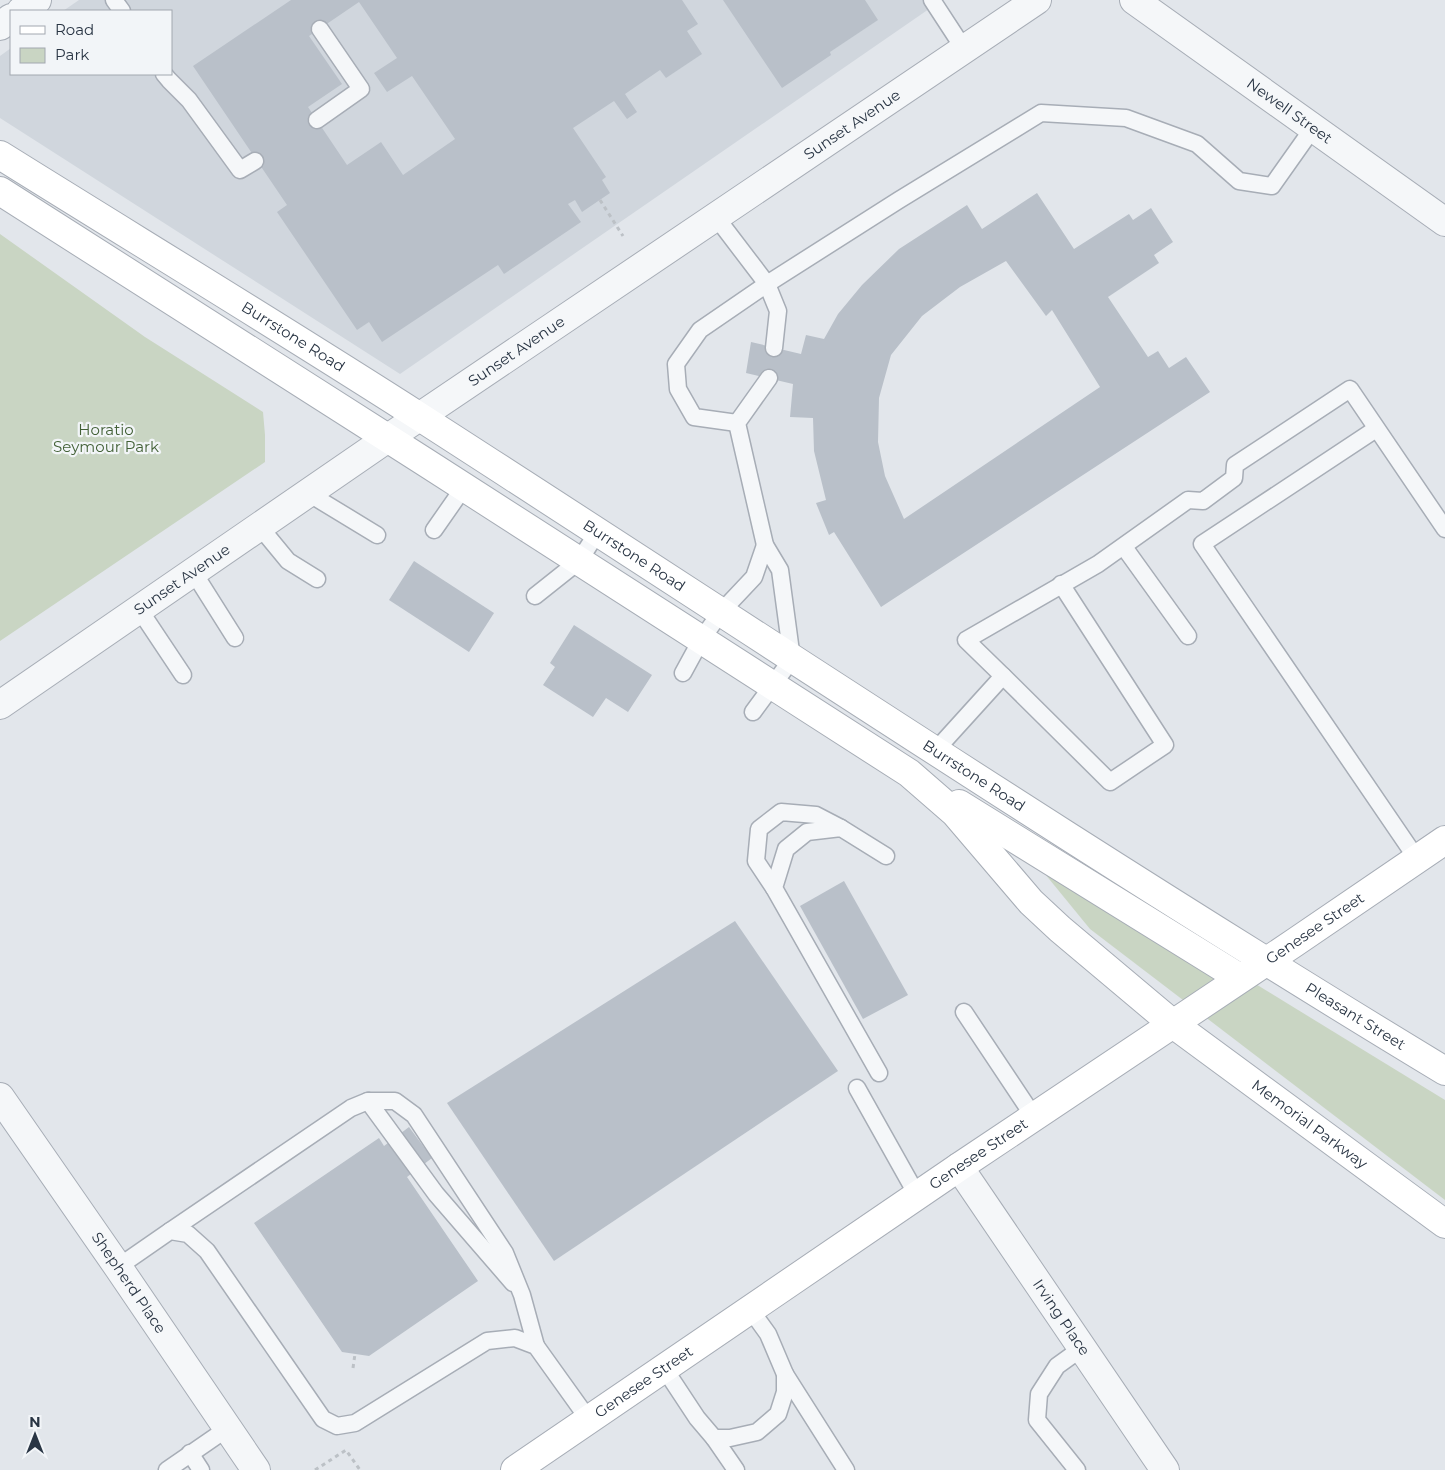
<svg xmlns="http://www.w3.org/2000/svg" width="1445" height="1470" viewBox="0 0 1445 1470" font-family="Montserrat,sans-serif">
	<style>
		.built { fill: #d0d6dd }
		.green { fill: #c9d5c3 }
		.building { fill: #b9c0c9; fill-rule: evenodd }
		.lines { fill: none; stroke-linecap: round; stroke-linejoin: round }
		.lane-casing { stroke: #a7adb6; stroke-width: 19 }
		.street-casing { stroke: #a7adb6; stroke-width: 30 }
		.secondary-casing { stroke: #a7adb6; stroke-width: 30 }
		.path { stroke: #bcc1c6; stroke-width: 3; stroke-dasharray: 4 4; stroke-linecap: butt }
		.lane { stroke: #f5f7f9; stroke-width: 16 }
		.street { stroke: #f5f7f9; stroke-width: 28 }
		.secondary { stroke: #fff; stroke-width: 28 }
		.labels { text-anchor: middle; stroke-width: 4.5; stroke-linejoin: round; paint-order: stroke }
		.street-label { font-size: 15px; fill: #293544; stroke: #f2f5f8 }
		.park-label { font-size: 15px; fill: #426036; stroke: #f2f5f8 }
	</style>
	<rect width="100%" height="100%" fill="#e2e6eb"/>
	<!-- built -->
	<path class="built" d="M79 0H942L400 374 0 118V56L11 48V74H171V11H63Z"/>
	<!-- green -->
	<g class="green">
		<path d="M0 234 145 337 263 412 265 435V462L0 641Z"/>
		<path d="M1014 836 1445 1100V1200L1090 929Z"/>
	</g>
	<!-- building -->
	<g class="building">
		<path d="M291 0H682L698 24 687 31 702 54 666 78 660 70 625 94 637 112 627 119 614 101 573 128 606 177 602 180 610 193 582 212 575 200 568 204 581 222 504 274 498 265 382 342 369 322 357 330 277 212 287 205 193 66ZM359 2 397 58 374 73 387 92 412 76 455 139 403 175 381 142 347 165 308 107 342 84 309 36Z"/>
		<path d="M723 0H865L878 20 830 52 831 55 782 88Z"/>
		<path d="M1037 193 1074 249 1129 214 1133 220 1151 208 1173 242 1154 255 1159 263 1108 297 1148 357 1158 351 1169 368 1186 357 1210 392 881 607 834 532 829 535 816 503 826 500 814 451 813 418 790 417 793 384 746 373 751 342 801 354 806 335 824 339 838 314 862 285 899 249 967 205 982 229ZM1006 261 1046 316 1052 310 1100 387 904 519 885 476 878 442 879 398 891 355 922 316 960 287Z"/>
		<path d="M414 561 494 613 469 652 389 600Z"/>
		<path d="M574 625 652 675 628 712 606 698 593 717 543 685 555 667 550 663Z"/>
		<path d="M844 881 908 995 863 1019 800 906Z"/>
		<path d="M735 921 838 1071 554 1261 447 1103Z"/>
		<path d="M409 1127 432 1158 407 1177 478 1281 369 1356 342 1352 254 1223 379 1138 384 1146Z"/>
	</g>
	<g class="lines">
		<defs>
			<g id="lane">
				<path d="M114 0 122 11"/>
				<path d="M932 0 964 49"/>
				<path d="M164 74 169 80 189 100 240 170 255 161"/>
				<path d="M317 120 361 89 320 29"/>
				<path d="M716 217 767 284 778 311 774 348"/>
				<path d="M737 423 694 417 678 389 676 364 700 330 767 284 899 200 1041 113 1126 118 1197 144 1239 181 1272 186 1313 128"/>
				<path d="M1376 429 1202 544 1417 859"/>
				<path d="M308 493 377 535"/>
				<path d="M260 527 288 561 317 579"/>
				<path d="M434 530 464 487"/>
				<path d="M1124 547 1188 636"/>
				<path d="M194 573 235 638"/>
				<path d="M535 596 579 561 597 533"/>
				<path d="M139 609 183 675"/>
				<path d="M683 673 701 640 721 612 754 577 765 545"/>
				<path d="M1003 676 1110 782 1165 745 1061 584"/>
				<path d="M753 712 792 659 780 570 765 545 737 423 769 378"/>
				<path d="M935 751 1003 676 966 640 1098 564 1188 500 1203 501 1234 478 1235 465 1350 389 1445 529"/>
				<path d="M774 888 756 861 759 829 781 812 816 815 841 828"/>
				<path d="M964 1012 1034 1117"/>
				<path d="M879 1073 774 888 786 849 807 832 841 828 886 856"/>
				<path d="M857 1088 917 1195"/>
				<path d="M368 1101 436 1194 513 1283"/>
				<path d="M170 1231 351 1108 368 1101H395L414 1115 505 1253 522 1295 536 1346"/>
				<path d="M118 1267 170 1231 188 1234 207 1251 323 1419 337 1426 355 1423 487 1341 515 1338 536 1346 589 1420"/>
				<path d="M664 1368 697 1418 714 1438H730L757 1432 778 1414 785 1392V1374L768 1334 750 1309"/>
				<path d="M785 1374 846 1470"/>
				<path d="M714 1438 736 1470"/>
				<path d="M190 1453 201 1470"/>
				<path d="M167 1470 228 1428"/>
				<path d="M1077 1470 1037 1420 1039 1394 1057 1366 1082 1348"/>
			</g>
			<g id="street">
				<path id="s1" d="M1134 0 1445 222"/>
				<path d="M21 11 37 0"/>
				<path d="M0 26 11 18"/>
				<path id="s2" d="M0 705 388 438 1037 0"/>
				<path id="s3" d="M0 1097 118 1267 256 1470"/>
				<path id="s4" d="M959 1167 1165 1470"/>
			</g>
			<g id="secondary">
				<path id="s5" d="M0 155C141 243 283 329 423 419 763 638 1099 862 1445 1071"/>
				<path id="s6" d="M0 191 425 462 909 773 955 813 1031 902 1060 929 1173 1024 1445 1224"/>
				<path d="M959 804 1240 978"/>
				<path id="s7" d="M515 1470 959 1167 1294 943 1445 840"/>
			</g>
		</defs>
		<!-- lane casing -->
		<use href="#lane" class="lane-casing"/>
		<!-- street casing -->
		<use href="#street" class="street-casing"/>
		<!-- secondary casing -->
		<use href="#secondary" class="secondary-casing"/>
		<!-- path -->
		<g class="path">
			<path d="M600 200 623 236"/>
			<path d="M353 1368 355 1354"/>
			<path d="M315 1470 346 1450 360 1470"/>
		</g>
		<!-- lane -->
		<use href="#lane" class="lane"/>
		<!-- street -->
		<use href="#street" class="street"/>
		<!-- secondary -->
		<use href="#secondary" class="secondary"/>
	</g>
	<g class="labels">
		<!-- street labels -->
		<g class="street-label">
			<text dy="5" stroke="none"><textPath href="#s1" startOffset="191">Newell Street</textPath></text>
			<text dy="5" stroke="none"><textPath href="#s2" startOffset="1031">Sunset Avenue</textPath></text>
			<text dy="5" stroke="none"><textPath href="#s5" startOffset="345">Burrstone Road</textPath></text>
			<text dy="5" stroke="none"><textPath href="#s2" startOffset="626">Sunset Avenue</textPath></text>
			<text dy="5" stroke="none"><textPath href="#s5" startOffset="750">Burrstone Road</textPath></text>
			<text dy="5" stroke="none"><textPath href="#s2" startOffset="221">Sunset Avenue</textPath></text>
			<text dy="5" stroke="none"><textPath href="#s5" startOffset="1155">Burrstone Road</textPath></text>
			<text dy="5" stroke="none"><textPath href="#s7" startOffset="966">Genesee Street</textPath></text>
			<text dy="5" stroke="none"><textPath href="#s5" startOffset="1606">Pleasant Street</textPath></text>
			<text dy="5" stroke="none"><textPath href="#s6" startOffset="1614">Memorial Parkway</textPath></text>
			<text dy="5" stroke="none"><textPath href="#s7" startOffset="561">Genesee Street</textPath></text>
			<text dy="5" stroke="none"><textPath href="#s3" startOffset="226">Shepherd Place</textPath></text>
			<text dy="5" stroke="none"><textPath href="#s4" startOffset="182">Irving Place</textPath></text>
			<text dy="5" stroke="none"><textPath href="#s7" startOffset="156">Genesee Street</textPath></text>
		</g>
		<!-- park labels -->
		<g class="park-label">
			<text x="106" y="435">Horatio<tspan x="106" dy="17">Seymour Park</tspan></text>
		</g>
	</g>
	<!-- legend -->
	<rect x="10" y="10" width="162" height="65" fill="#f2f5f8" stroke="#a2a8b0"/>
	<rect x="20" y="26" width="25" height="8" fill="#ffffff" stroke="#a2a8b0"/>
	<text x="55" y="35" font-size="15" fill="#293544">Road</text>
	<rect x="20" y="48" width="25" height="15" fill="#c9d5c3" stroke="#a2a8b0"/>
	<text x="55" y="60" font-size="15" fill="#293544">Park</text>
	<!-- north arrow -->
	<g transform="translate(35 1435)" stroke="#f2f5f8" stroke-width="4" paint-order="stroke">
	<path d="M0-4L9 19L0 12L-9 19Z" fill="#293544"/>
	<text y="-8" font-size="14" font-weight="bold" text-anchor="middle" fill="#293544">N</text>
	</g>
</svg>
